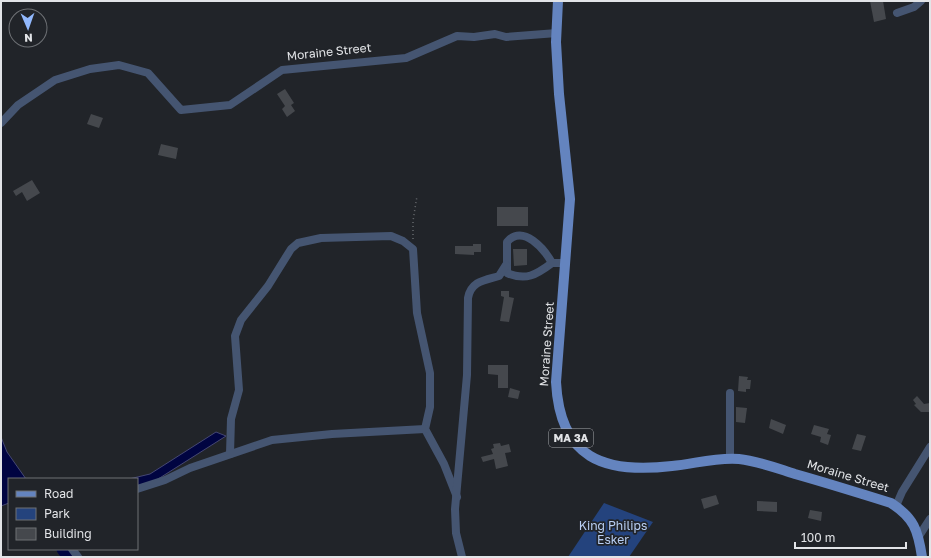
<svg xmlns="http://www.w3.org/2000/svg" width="931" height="558" viewBox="0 0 931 558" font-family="'Golos Text',sans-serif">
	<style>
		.green { fill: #24437d }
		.water { fill: #000441; stroke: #444773 }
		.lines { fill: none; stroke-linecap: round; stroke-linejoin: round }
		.river { stroke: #000441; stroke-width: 13 }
		.building { fill: #45484d }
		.path { stroke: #66696d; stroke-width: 1.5; stroke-dasharray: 1 3; stroke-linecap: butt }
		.minor { stroke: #455571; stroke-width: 8 }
		.major { stroke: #6484bf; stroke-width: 10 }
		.labels { text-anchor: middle; stroke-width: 3.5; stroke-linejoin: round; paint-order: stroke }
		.shield { fill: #212429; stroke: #a8aaae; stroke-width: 1 }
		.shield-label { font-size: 11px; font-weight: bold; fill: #e2e4e7 }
		.street-label { font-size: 12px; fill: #e2e4e7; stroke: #212429 }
		.park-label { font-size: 12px; fill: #b9cff4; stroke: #212429 }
	</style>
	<rect width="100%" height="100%" fill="#212429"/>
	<!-- green -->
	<path class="green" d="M604 503 653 522 629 557H568Z"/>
	<!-- water -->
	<g class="water">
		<path d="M216 432 226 436 147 486 137 489V479H129L150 474Z"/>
		<path d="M1 437 7 452 26 479H9V503L1 506Z"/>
	</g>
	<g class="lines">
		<!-- river -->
		<path class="river" d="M63 549 69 557"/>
	</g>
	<!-- building -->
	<g class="building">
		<path d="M870 1H883L886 19 874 22Z"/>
		<path d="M285 89 294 103 291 105 295 111 287 117 282 109 285 106 277 94Z"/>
		<path d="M91 114 103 118 99 128 87 124Z"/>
		<path d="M161 144 178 148 176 159 158 155Z"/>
		<path d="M32 180 40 193 27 201 22 192 16 196 13 191Z"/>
		<rect x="497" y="207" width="31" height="19"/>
		<path d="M473 244H481V252H474V255L455 254V246H473Z"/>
		<path d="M513 249H527V265L514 266Z"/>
		<path d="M501 291H509V297L514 298 509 322 500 321 504 297 501 296Z"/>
		<path d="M488 365H508V388H498V375L488 374Z"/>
		<path d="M739 376 748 377 747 380H751L750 389H746V392L738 391Z"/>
		<path d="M510 388 520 391 518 399 508 397Z"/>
		<path d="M917 396 924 404 930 403V412H921L914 405 916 404 913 400Z"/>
		<path d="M736 407 747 408 745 423 736 422Z"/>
		<path d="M771 419 786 425 783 434 769 428Z"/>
		<path d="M814 425 829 429 827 434 831 435 828 445 820 442 821 437 811 434Z"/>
		<path d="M857 434 866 436 861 451 852 449Z"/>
		<path d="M500 443 501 446 509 444 511 452 505 453 508 466 496 469 494 459 483 462 481 457 493 454 491 449 494 448 493 444Z"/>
		<path d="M716 495 719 504 704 509 701 499Z"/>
		<path d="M757 501 777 502V512L757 511Z"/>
		<path d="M810 510 822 512 821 521 808 518Z"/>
	</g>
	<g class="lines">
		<!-- path -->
		<path class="path" d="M413 239V221L417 196"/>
		<!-- minor -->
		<g class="minor">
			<path d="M897 13 914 7 921 1"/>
			<path d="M1 123 18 105 55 80 90 69 119 65 148 73 181 110 230 105 282 70 406 58 457 36 474 37 495 34 506 37 557 33"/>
			<path d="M552 263C536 275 526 281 507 273V242C523 223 545 250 552 263H566"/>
			<path d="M730 393V459"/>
			<path d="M230 454 231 419 239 390 235 336 241 320 268 286 291 249 298 243 321 238 391 236 403 241 413 249 417 313 430 373V407L425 429 444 464 457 497"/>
			<path d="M137 489 165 480 190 468 272 440 332 434 425 429"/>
			<path d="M896 506 902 492 930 447"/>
			<path d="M919 536 930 519"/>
			<path d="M72 549 78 557"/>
			<path d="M462 557 456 533 455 509 467 375 468 298C471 281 485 280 499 276L506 265"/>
		</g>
		<!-- major -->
		<path class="major" d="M558 1 556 42 559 94 570 199 556 382C560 459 604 474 672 466 694 464 716 457 739 459 758 461 776 468 795 474 827 483 859 493 891 503 914 518 918 530 922 557"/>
	</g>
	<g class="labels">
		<!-- shield labels -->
		<rect class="shield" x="549" y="429" width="44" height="18" rx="3"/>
		<g class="shield-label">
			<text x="571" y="442">MA 3A</text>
		</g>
		<!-- street labels -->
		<g class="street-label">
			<text transform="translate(329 52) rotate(-6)" y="4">Moraine Street</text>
			<text transform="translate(547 344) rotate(-86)" y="4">Moraine Street</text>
			<text transform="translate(848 476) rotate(17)" y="4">Moraine Street</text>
		</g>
		<!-- park labels -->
		<g class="park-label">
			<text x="613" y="530">King Philips<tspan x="613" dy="14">Esker</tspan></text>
		</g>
	</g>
	<!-- border -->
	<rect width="931" height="558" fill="none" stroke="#e2e4e7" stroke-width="4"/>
	<!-- legend -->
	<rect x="8" y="478" width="130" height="72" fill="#212429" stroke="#6e7175"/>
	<rect x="16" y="491" width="20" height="6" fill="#6484bf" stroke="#6e7175"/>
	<text x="44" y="498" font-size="12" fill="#e2e4e7">Road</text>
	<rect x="16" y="508" width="20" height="12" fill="#24437d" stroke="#6e7175"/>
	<text x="44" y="518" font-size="12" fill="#e2e4e7">Park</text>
	<rect x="16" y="528" width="20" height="12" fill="#45484d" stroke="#6e7175"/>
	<text x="44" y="538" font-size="12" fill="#e2e4e7">Building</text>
	<!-- north arrow -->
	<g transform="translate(28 28) rotate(178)"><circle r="19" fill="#212429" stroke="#6e7175"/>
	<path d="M0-3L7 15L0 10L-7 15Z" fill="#91b8fd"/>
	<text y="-6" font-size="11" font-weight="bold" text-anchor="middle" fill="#e2e4e7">N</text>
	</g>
	<!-- scale -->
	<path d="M795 542v6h111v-6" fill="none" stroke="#e2e4e7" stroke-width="2"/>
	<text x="801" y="542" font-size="12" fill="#e2e4e7" stroke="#212429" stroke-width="3" paint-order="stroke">100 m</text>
</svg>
